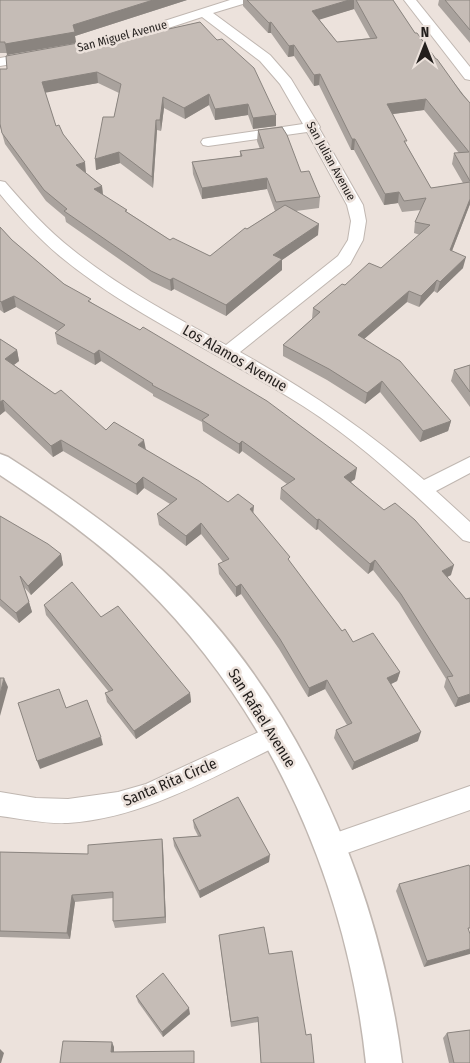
<svg xmlns="http://www.w3.org/2000/svg" width="470" height="1063" viewBox="0 0 470 1063" font-family="'Fira Sans Condensed',sans-serif">
	<style>
		.lines { fill: none; stroke-linecap: round; stroke-linejoin: round }
		.minor-casing { stroke: #c0b7b1; stroke-width: 2 }
		.tertiary-casing { stroke: #c0b7b1; stroke-width: 3 }
		.minor { fill: #fff; fill-rule: evenodd }
		.tertiary { fill: #fff; fill-rule: evenodd }
		.wall { fill: #a9a29d; fill-rule: evenodd }
		.shaded-wall { fill: #8a847f }
		.building { fill: #c5bcb6; stroke: #8a847f }
		.labels { text-anchor: middle; stroke-width: 5; stroke-linejoin: round; paint-order: stroke }
		.far-street-label { font-size: 12px; fill: #231f1d; stroke: #ece2dc }
		.street-label { font-size: 15px; fill: #231f1d; stroke: #ece2dc }
	</style>
	<rect width="100%" height="100%" fill="#ece2dc"/>
	<g class="lines">
		<defs>
			<g id="minor">
				<path d="M230 0H248L246 3 213 13 270 55 291 79 320 127 319 128 363 205 366 221 363 240 350 264 240 352C306 389 367 430 424 480L470 457V473L436 491 470 522V542L463 540C413 492 361 443 303 406 224 355 134 317 61 257 38 238 19 217 0 194V181L5 182C26 206 47 230 73 250 120 288 174 316 226 345L338 256 348 240 351 221 347 205 307 132 208 146 203 145 201 142 203 139 208 138 303 124 280 84 260 61 202 17 141 37 91 50 0 66V58L90 42 133 31Z"/>
				<path d="M404 0H416L470 67V80L465 79Z"/>
				<path d="M276 724 284 727 288 735 284 743C215 775 146 818 68 823 45 824 22 819 0 816V792L36 798 68 799 118 792 146 784Z"/>
				<path d="M470 786V810L330 859 321 856 318 847 321 838Z"/>
			</g>
			<path id="tertiary" d="M0 454 8 457C61 491 113 527 161 569 296 691 379 884 402 1063H366C347 885 272 712 144 586 101 543 50 508 0 475Z"/>
		</defs>
		<!-- minor casing -->
		<use href="#minor" class="minor-casing"/>
		<!-- tertiary casing -->
		<use href="#tertiary" class="tertiary-casing"/>
		<!-- minor -->
		<use href="#minor" class="minor"/>
		<!-- tertiary -->
		<use href="#tertiary" class="tertiary"/>
	</g>
	<!-- wall -->
	<g class="wall">
		<path d="M0 0H187L75 36 76 43 7 55V53H0Z"/>
		<path d="M243 0H393L415 33 470 103V204L452 251 463 268 437 293 434 291 419 307 407 302 364 339 451 421 448 431 420 442 380 392 365 404 327 380 283 356V345L312 319 313 308 345 285 381 268 420 235 414 233 415 222 421 210 402 212 398 203 384 205 354 150H351L319 85 314 86 294 56 288 57 271 33H268L243 6ZM354 9 370 38 337 42 319 19ZM424 110 459 153H454L452 164 463 183 431 188 407 146 393 114Z"/>
		<path d="M439 0H470V43L438 5Z"/>
		<path d="M200 22 276 126 253 129 248 115 215 120 209 105 185 119 164 108 161 131 157 130 153 188 120 163 96 170 114 117 119 93 98 83 45 92 56 126 63 134 86 173 102 186 103 195 127 212 170 240 210 256 247 229 275 211 267 189 202 199 193 174 192 162 240 156V151L260 149 257 141 258 130 301 172 320 197 319 208 296 211 318 235 282 260V270L226 316 174 289 171 291 152 282 66 222 65 217 46 201 5 144 0 126V69H7L79 49Z"/>
		<path d="M0 227 12 240 64 284 355 479 351 482 451 575 447 577 470 702 455 707 444 687 446 679 399 603 373 570 368 574 318 529 316 530 280 499 281 488 287 484 242 451 239 454 203 431 202 422 153 396V394L101 361 95 365 57 344 55 333 58 331 16 307 4 313 0 310Z"/>
		<path d="M0 339 17 350 19 361 14 365 106 430 145 449 228 502 253 514 342 631 353 642 400 672 397 681 391 684 418 741 352 770 334 738 336 730 347 725 325 689 308 697 279 649 241 594 236 597 219 574 218 564 223 562 201 534 186 546 159 525 157 514 170 504 144 488 137 495 63 451 53 457 5 411 0 415Z"/>
		<path d="M470 365V407L451 381 454 370Z"/>
		<path d="M0 516 61 554 63 565 31 595 24 587 32 612 19 623 0 606Z"/>
		<path d="M44 605 101 617 190 693 191 702 136 739 107 702 105 693 109 692 46 615Z"/>
		<path d="M193 820 269 862 200 898 174 846 173 838 198 836 194 828Z"/>
		<path d="M162 839 163 847 166 923 115 928 113 921V898L75 902 70 939 0 937V852L88 854Z"/>
		<path d="M399 884 470 933 424 967 396 891Z"/>
		<path d="M219 935 269 954 306 1035 314 1063H261L258 1022 231 1027Z"/>
		<path d="M136 996 190 1014 163 1037 138 1002Z"/>
		<path d="M447 1033 470 1063H449L443 1038Z"/>
	</g>
	<!-- shaded-wall -->
	<g class="shaded-wall">
		<path d="M153 0H187L75 36 76 43 7 55 5 44 73 25Z"/>
		<path d="M349 0H354V9L312 22V11Z"/>
		<path d="M271 22V33H268L269 23Z"/>
		<path d="M294 45V56L288 57 289 46Z"/>
		<path d="M97 72 98 83 44 93 42 82Z"/>
		<path d="M320 74 319 85 314 86V75Z"/>
		<path d="M209 94V105L185 119 184 108Z"/>
		<path d="M163 97 164 108 161 131 160 120Z"/>
		<path d="M426 99 424 110 385 115 387 104Z"/>
		<path d="M248 104V115L215 120V109Z"/>
		<path d="M276 115V126L253 129V118Z"/>
		<path d="M156 120 157 130 153 188 152 177Z"/>
		<path d="M352 139H355L354 150H351Z"/>
		<path d="M119 152 120 163 96 170 95 159Z"/>
		<path d="M85 162 86 173 76 165Z"/>
		<path d="M267 178V189L202 199V188Z"/>
		<path d="M102 186 103 197 94 189Z"/>
		<path d="M399 192 398 203 384 205 385 194Z"/>
		<path d="M470 199V204L448 261 450 250Z"/>
		<path d="M319 224 318 235 282 260V270L226 316V305L273 255Z"/>
		<path d="M466 257 463 268 437 293 440 282Z"/>
		<path d="M173 278 174 289 171 291 170 280Z"/>
		<path d="M437 280 434 291 419 307 421 296Z"/>
		<path d="M409 291 407 302 356 346 358 335Z"/>
		<path d="M14 296 16 307 4 313 1 302Z"/>
		<path d="M17 350 19 361 7 370 5 359Z"/>
		<path d="M99 350 101 361 95 365 94 354Z"/>
		<path d="M382 381 380 392 365 404 367 393Z"/>
		<path d="M3 400 5 411 0 415V402Z"/>
		<path d="M451 421 448 431 420 442 423 431Z"/>
		<path d="M61 440 63 451 53 457 51 446Z"/>
		<path d="M144 440 146 450 138 445Z"/>
		<path d="M242 441V451L239 454V444Z"/>
		<path d="M357 468 355 479 343 487 344 477Z"/>
		<path d="M143 477 144 488 137 495 136 484Z"/>
		<path d="M254 506 253 516 250 509Z"/>
		<path d="M319 519 318 529 316 530 317 520Z"/>
		<path d="M201 523V534L186 546V536Z"/>
		<path d="M61 554 63 565 31 595 28 586Z"/>
		<path d="M375 560 373 570 368 574 370 564Z"/>
		<path d="M454 565 451 575 439 581 442 571Z"/>
		<path d="M241 584V594L236 597V587Z"/>
		<path d="M29 602 32 612 19 623 16 613Z"/>
		<path d="M400 672 397 681 385 687 387 678Z"/>
		<path d="M4 678 8 687 0 716V694Z"/>
		<path d="M327 680 325 689 308 697 309 688Z"/>
		<path d="M190 693 191 702 136 739 134 731Z"/>
		<path d="M470 694V702L455 707 458 698Z"/>
		<path d="M421 732 418 741 352 770 354 762Z"/>
		<path d="M101 737 103 745 40 769 37 761Z"/>
		<path d="M162 839 163 847 166 923 165 917Z"/>
		<path d="M270 855 269 862 200 898 199 891Z"/>
		<path d="M72 895 75 902 70 939 67 933Z"/>
		<path d="M470 949V954L424 967 427 961Z"/>
		<path d="M189 1008 190 1014 163 1037 162 1032Z"/>
		<path d="M112 1042 114 1047V1056L111 1052Z"/>
		<path d="M0 1049 4 1053 1 1063H0Z"/>
	</g>
	<!-- building -->
	<g class="building">
		<path d="M0 0H153L73 25 75 32 5 44V42H0Z"/>
		<path d="M247 0H349L312 11 337 42 377 38 356 0H393L415 33H417L436 59H437L462 94 470 103V181L454 153 469 152 426 99 387 104 407 141H404L431 188 470 182V199L450 250 466 257 440 282 437 280 421 296 409 291 358 335 400 361 451 421 423 431 382 381 367 393 329 369 283 345 320 312 313 308 342 284 345 285 369 263 381 268 430 225 415 222 426 198 404 201 399 192 385 194 355 139H352L320 74 314 75 294 45 289 46 271 22 269 23Z"/>
		<path d="M445 0H470V30Z"/>
		<path d="M200 22 217 40 222 39 254 68 276 115 253 118 248 104 215 109 209 94 184 108 163 97 160 120H156L152 177 119 152 95 159 103 117H114L121 84 97 72 42 82 56 126 59 125 63 134 85 162 76 165 102 186 94 189 127 210 125 211 170 240 173 238 210 256 245 228 247 229 285 205 319 224 273 255 282 259 226 305 173 278 170 280 151 271 64 211 67 209 44 190 2 133 0 124V69H7L6 56 78 43 79 49Z"/>
		<path d="M282 127 287 135 301 172 309 171 320 197 276 202 267 178 202 188 192 162 242 156 240 151 264 148 258 130Z"/>
		<path d="M0 227 12 240 64 284 91 299 88 301 140 330 143 327 267 401 357 468 344 477 384 510 395 503 415 520 454 565 442 571 466 599 470 598V694L458 698 447 677 453 676 401 594 375 560 370 564 319 519 317 520 281 488 295 479 242 441 239 444 202 420 209 415 152 385 153 384 99 350 94 354 55 333 65 325 14 296 1 302 0 301Z"/>
		<path d="M0 339 17 350 5 359 55 394 61 390 106 430 114 422 144 440 138 445 199 481 228 502 238 494 254 506 250 509 290 557 288 559 342 631 345 629 353 642 373 633 400 672 387 678 421 732 354 762 336 730 352 723 327 680 309 688 280 639 241 584 236 587 218 564 229 559 201 523 186 536 157 514 177 499 143 477 136 484 61 440 51 446 3 400 0 402Z"/>
		<path d="M470 365V392L454 370Z"/>
		<path d="M0 516 48 544 61 554 28 586 20 576 29 602 16 613 0 599Z"/>
		<path d="M72 582 101 617 118 606 190 693 134 731 105 693 113 690 44 605Z"/>
		<path d="M0 678H4L0 694Z"/>
		<path d="M59 689 66 708 87 700 101 737 37 761 18 703Z"/>
		<path d="M238 797 270 855 199 891 173 838 201 836 193 820Z"/>
		<path d="M162 839 165 917 113 921V892L72 895 67 933 0 931V852L88 854V845Z"/>
		<path d="M469 865 470 867V928H468L470 934V949L427 961 399 884Z"/>
		<path d="M264 927 269 954 292 951 306 1035 311 1034 314 1063H261L258 1017 231 1022 219 935Z"/>
		<path d="M163 973 189 1008 162 1032 136 996Z"/>
		<path d="M470 1030V1063H454L447 1033Z"/>
		<path d="M63 1041 112 1042 111 1052 194 1051V1063H60Z"/>
	</g>
	<g class="labels">
		<!-- far-street labels -->
		<g class="far-street-label">
			<text transform="translate(122 36) rotate(-15)" y="4">San Miguel Avenue</text>
			<text transform="translate(331 161) rotate(61)" y="4">San Julian Avenue</text>
		</g>
		<!-- street labels -->
		<g class="street-label">
			<text transform="translate(235 358) rotate(30)" y="5">Los Alamos Avenue</text>
			<text transform="translate(262 718) rotate(58)" y="5">San Rafael Avenue</text>
			<text transform="translate(170 782) rotate(-23)" y="5">Santa Rita Circle</text>
		</g>
	</g>
	<!-- north arrow -->
	<g transform="translate(425 45)" stroke="#ece2dc" stroke-width="4" paint-order="stroke">
	<path d="M0-4L9 19L0 12L-9 19Z" fill="#231f1d"/>
	<text y="-8" font-size="14" font-weight="bold" text-anchor="middle" fill="#231f1d">N</text>
	</g>
</svg>
